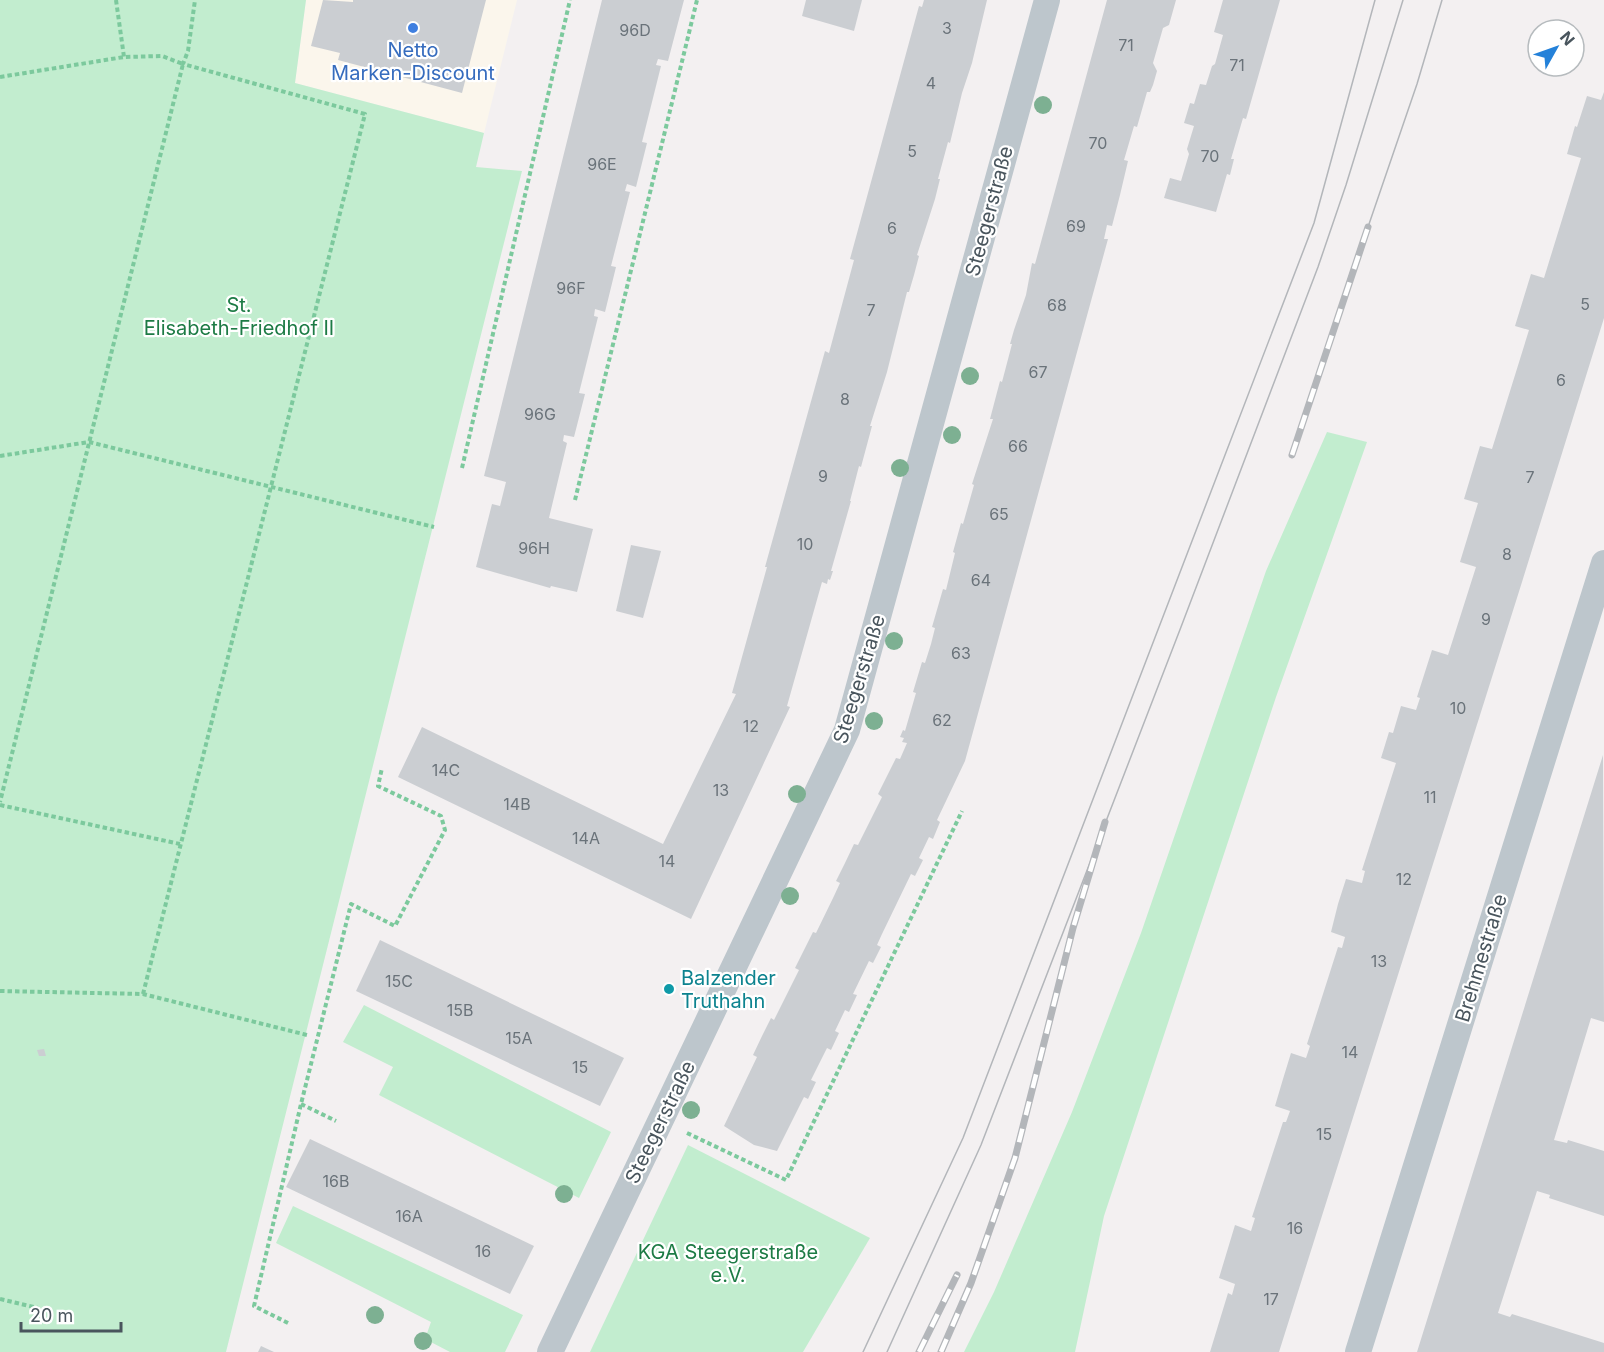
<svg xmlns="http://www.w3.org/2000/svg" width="1604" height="1352" viewBox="0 0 1604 1352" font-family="Inter,sans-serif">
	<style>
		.commercial { fill: #fbf6ec }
		.green { fill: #c2edcf }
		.building { fill: #cbced2 }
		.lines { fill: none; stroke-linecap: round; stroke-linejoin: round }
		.path { stroke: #7cc99d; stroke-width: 4; stroke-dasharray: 4.5 3; stroke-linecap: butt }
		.street { stroke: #bdc6cc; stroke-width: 26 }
		.tram { stroke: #b3b6ba; stroke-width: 1.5 }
		.rail-casing { stroke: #b3b6ba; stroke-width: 7 }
		.rail { stroke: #fff; stroke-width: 4.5; stroke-dasharray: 14; stroke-linecap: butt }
		.tree { fill: #7db092 }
		.shop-dot { fill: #3f7fe0; stroke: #fff; stroke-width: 2 }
		.culture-dot { fill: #0f9aa8; stroke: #fff; stroke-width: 2 }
		.labels { text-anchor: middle; stroke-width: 4.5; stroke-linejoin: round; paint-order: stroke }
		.number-label { font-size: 16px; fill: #6a737a }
		.shop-label { font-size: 20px; fill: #366cbe; stroke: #fff }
		.street-label { font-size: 20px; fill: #49555d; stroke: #fff }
		.park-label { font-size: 20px; fill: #1d7b45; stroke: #fff }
		.culture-label { font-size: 20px; fill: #0d838f; stroke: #fff; text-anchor: start }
	</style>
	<rect width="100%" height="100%" fill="#f3f0f1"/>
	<!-- commercial -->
	<path class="commercial" d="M306 0H517L484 133 295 83Z"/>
	<!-- green -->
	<g class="green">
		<path d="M0 0H306L295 83 484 133 476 167 522 171 226 1352H0Z"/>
		<path d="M1327 432 1367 442 1276 697 1104 1216 1075 1352H964L994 1292 1072 1112 1141 933 1266 571Z"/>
		<path d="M364 1005 611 1132 579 1198 379 1095 393 1067 343 1042Z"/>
		<path d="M688 1145 870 1238 803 1352H590Z"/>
		<path d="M293 1206 523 1315 505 1352H450L425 1339 431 1322 276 1243Z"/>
	</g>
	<!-- building -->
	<g class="building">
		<path d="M323 0 353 2V0H486L462 93 338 60 340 53 311 46Z"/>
		<path d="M602 0H684L668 61 658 59 656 65 661 66 642 142 647 143 636 187 627 184 625 191 630 192 611 266 616 267 605 312 595 309 594 316 598 317 579 393 585 394 574 437 564 435 563 441 567 443 549 518 593 529 577 592 551 586 550 588 476 567 492 504 500 506 506 482 484 476Z"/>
		<path d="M806 0H862L854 31 802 16Z"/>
		<path d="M924 0H987L972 63 962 93 950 143 948 142 938 179H940L935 199 917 255 919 256 914 275 909 292H907L887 372 870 426H872L861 467 859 466 850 501H851L831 571H833L830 580 828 579 827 584 822 582 787 706 790 707 691 919 398 777 422 727 663 844 736 694 732 693 767 567H765L825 351 829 353 854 260 850 259 919 6 922 7Z"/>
		<path d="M1107 0H1176L1169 25 1163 28 1153 63 1157 71 1153 85 1150 92H1147L1137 127 1134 126 1124 160 1128 161 1120 195 1112 226 1107 225 1104 239H1108L965 761 937 820 940 822 933 839 929 837 919 858 923 860 915 876 911 874 882 934 877 945 881 947 873 963 869 961 853 994 857 995 849 1012 845 1010 835 1031 839 1033 831 1050 827 1048 811 1080 816 1082 808 1099 804 1097 777 1151 754 1145 724 1126 757 1057 753 1055 762 1036 771 1018 774 1020 799 970 795 968 813 932 816 933 834 896 840 883 836 881 845 863 854 844 858 845 882 797 878 794 896 758 900 759 907 743 902 742 904 738 900 737 903 730 905 731 916 693 913 692 922 662 925 663 931 644 935 628 932 627 943 589 946 590 955 553 953 552 961 523 963 524 974 485 972 484 993 419H990L1000 381 1002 382 1012 344H1010L1014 330 1026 295 1032 263 1035 264Z"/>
		<path d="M1223 0H1280L1246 119 1243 118 1231 159H1234L1230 175 1227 174 1216 212 1164 198 1170 178 1181 181 1189 154 1187 149 1194 126 1184 123 1190 103 1194 104 1200 84 1206 85 1212 66 1215 64 1223 35 1214 32Z"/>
		<path d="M1604 92V318L1522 582 1279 1352H1210L1228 1293 1232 1295 1235 1284 1219 1278 1235 1225 1251 1231 1255 1218 1252 1217 1283 1122H1286L1290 1111 1275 1106 1283 1079 1291 1053 1306 1058 1310 1046 1307 1044 1323 994 1338 947 1342 948 1345 937 1331 932 1338 904 1346 879 1362 883 1365 871 1362 870 1396 763 1381 758 1389 732 1393 733 1401 706 1416 710 1420 698 1417 697 1432 650 1448 655 1476 567 1460 562 1478 503 1464 499 1480 446 1492 449 1529 330 1515 326 1531 274 1544 278 1581 158 1567 154 1575 126 1577 127 1587 96 1601 100Z"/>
		<path d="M631 545 661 551 643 618 616 611Z"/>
		<path d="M1603 755 1604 1022 1591 1018 1554 1140 1567 1143 1568 1140 1604 1151V1216L1549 1198 1550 1195 1537 1191 1498 1313 1510 1317 1512 1314 1604 1343V1352H1417Z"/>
		<path d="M380 940 624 1058 600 1106 356 991Z"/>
		<path d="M44 1049 46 1056H39L37 1050Z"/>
		<path d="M310 1139 534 1246 510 1294 286 1187Z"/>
		<path d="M261 1346 274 1352H258Z"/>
	</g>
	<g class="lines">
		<!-- path -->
		<g class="path">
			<path d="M116 0 124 57"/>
			<path d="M0 77 124 57 162 56 183 64 0 802"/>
			<path d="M0 456 89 442 434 527"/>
			<path d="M462 468 570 0"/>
			<path d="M575 500 697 0"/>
			<path d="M0 805 180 844"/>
			<path d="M0 991 143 994 307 1035"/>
			<path d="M143 994 365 114 183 64 188 51 195 0"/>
			<path d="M301 1104 336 1121"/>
			<path d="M687 1133 786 1180 962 811"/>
			<path d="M0 1299 38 1308"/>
			<path d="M288 1323 254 1306 301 1104 351 904 395 926 445 830 441 816 378 786 382 768"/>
		</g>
		<!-- street -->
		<g class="street">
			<path d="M550 1352 847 730 1047 0"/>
			<path d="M1358 1352 1604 563"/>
		</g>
		<!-- tram -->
		<g class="tram">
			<path d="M1368 227 1417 84 1442 0"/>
			<path d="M863 1352 963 1138 1314 223 1375 0"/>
			<path d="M887 1352 981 1145 1181 627 1318 267 1346 185 1403 0"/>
		</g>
		<defs>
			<g id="rail">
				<path d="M1292 455 1368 227"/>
				<path d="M919 1352 957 1275"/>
				<path d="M941 1352 971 1283 1015 1158 1073 928 1105 822"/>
			</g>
		</defs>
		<!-- rail casing -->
		<use href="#rail" class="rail-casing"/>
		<!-- rail -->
		<use href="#rail" class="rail"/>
	</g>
	<!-- trees -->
	<g class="tree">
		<circle cx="1043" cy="105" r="9"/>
		<circle cx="970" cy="376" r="9"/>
		<circle cx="952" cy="435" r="9"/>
		<circle cx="900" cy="468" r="9"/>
		<circle cx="894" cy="641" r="9"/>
		<circle cx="874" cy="721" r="9"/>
		<circle cx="797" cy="794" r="9"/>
		<circle cx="790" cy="896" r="9"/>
		<circle cx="691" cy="1110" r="9"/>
		<circle cx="564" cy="1194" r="9"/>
		<circle cx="375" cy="1315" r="9"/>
		<circle cx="423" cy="1341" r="9"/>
	</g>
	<!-- markers -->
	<circle class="shop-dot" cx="413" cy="28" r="6"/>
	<circle class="culture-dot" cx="669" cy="989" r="6"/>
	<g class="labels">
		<!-- number labels -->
		<g class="number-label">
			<text x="947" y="34">3</text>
			<text x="635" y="36">96D</text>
			<text x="1126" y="51">71</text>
			<text x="1237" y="71">71</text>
			<text x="931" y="89">4</text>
			<text x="1098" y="149">70</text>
			<text x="912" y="157">5</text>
			<text x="1210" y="162">70</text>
			<text x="602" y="170">96E</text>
			<text x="1076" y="232">69</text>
			<text x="892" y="234">6</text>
			<text x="571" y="294">96F</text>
			<text x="1585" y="310">5</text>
			<text x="1057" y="311">68</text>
			<text x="871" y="316">7</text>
			<text x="1038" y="378">67</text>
			<text x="1561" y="386">6</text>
			<text x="845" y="405">8</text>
			<text x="540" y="420">96G</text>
			<text x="1018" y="452">66</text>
			<text x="823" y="482">9</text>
			<text x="1530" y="483">7</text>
			<text x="999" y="520">65</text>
			<text x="805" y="550">10</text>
			<text x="534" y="554">96H</text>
			<text x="1507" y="560">8</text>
			<text x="981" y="586">64</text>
			<text x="1486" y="625">9</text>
			<text x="961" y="659">63</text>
			<text x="1458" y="714">10</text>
			<text x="942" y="726">62</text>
			<text x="751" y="732">12</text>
			<text x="446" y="776">14C</text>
			<text x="721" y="796">13</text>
			<text x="1430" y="803">11</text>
			<text x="517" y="810">14B</text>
			<text x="586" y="844">14A</text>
			<text x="667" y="867">14</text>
			<text x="1404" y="885">12</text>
			<text x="1379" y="967">13</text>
			<text x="399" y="987">15C</text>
			<text x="460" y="1016">15B</text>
			<text x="519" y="1044">15A</text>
			<text x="1350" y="1058">14</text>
			<text x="580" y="1073">15</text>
			<text x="1324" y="1140">15</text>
			<text x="336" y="1187">16B</text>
			<text x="409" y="1222">16A</text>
			<text x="1295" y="1234">16</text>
			<text x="483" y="1257">16</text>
			<text x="1271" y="1305">17</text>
		</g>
		<!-- shop labels -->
		<g class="shop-label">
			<text x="413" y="57">Netto<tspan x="413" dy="23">Marken-Discount</tspan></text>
		</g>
		<!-- street labels -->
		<g class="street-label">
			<text transform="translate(989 211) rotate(-75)" y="7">Steegerstraße</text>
			<text transform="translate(859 679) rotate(-73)" y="7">Steegerstraße</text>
			<text transform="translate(1481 958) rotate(-73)" y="7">Brehmestraße</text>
			<text transform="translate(660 1122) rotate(-64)" y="7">Steegerstraße</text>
		</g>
		<!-- park labels -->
		<g class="park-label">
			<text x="239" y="312">St.<tspan x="239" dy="23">Elisabeth-Friedhof II</tspan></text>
			<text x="728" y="1259">KGA Steegerstraße<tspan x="728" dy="23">e.V.</tspan></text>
		</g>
		<!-- culture labels -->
		<g class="culture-label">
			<text x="681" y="985">Balzender<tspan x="681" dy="23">Truthahn</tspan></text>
		</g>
	</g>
	<!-- north arrow -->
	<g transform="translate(1556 48) rotate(50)"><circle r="28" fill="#ffffff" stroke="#b6bbbe" stroke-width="1.5"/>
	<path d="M0-4.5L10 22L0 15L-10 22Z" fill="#2481d9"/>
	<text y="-9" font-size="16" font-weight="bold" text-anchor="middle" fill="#49555d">N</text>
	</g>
	<!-- scale -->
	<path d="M21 1322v9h100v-9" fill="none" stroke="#49555d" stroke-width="3"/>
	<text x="30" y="1322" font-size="18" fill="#49555d" stroke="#ffffff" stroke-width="4.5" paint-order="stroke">20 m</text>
</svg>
